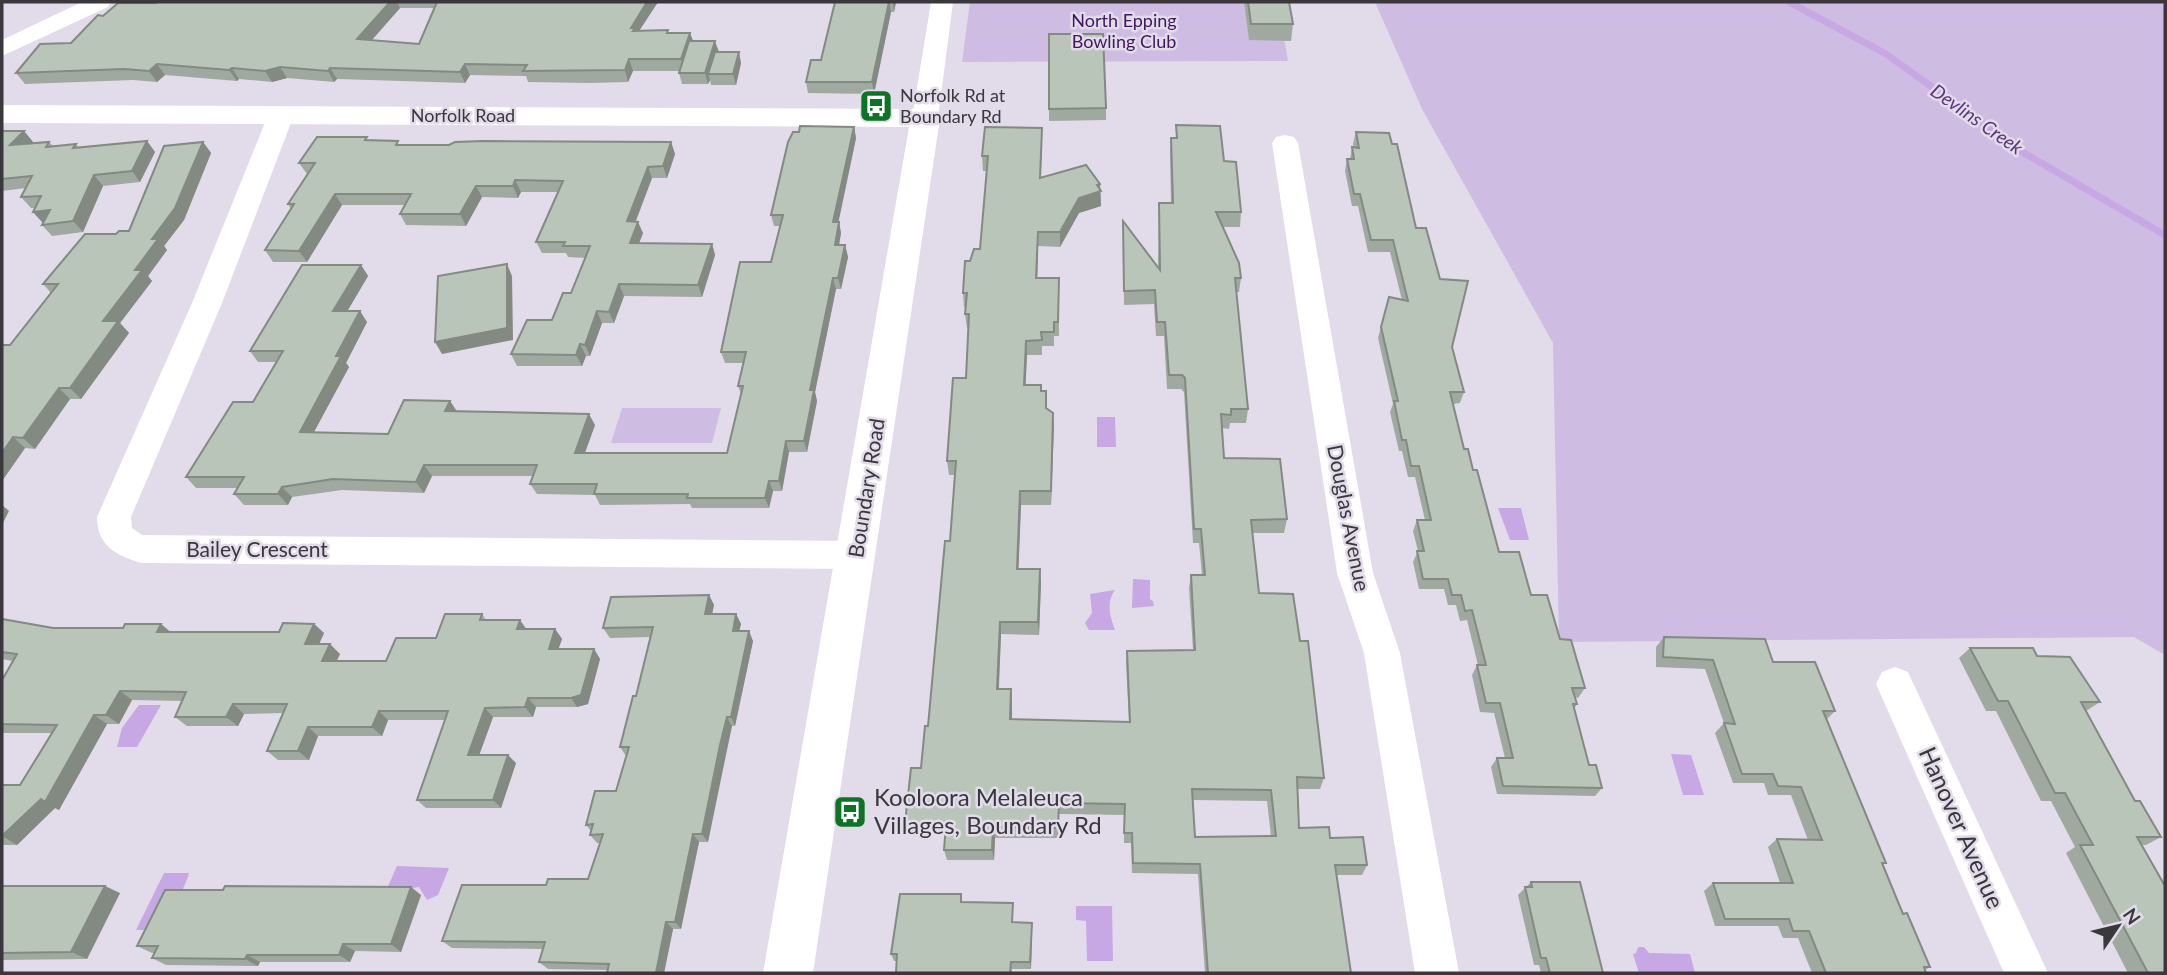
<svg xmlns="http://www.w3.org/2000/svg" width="2167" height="975" viewBox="0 0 2167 975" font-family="Lato,sans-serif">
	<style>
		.green { fill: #cfbce2 }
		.water { fill: #c7a7e4 }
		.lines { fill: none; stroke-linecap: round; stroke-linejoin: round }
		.stream { stroke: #c7a7e4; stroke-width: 7 }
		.street { fill: #fff; fill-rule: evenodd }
		.secondary { fill: #fff; fill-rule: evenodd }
		.wall { fill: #a0a9a0; fill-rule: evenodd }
		.shaded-wall { fill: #828a82 }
		.building { fill: #bac5ba; stroke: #828a82; stroke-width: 2; fill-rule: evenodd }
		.labels { text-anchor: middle; stroke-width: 5; stroke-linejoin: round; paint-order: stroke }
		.far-park-label { font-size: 18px; fill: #41175d; stroke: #e2dbe9 }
		.far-poi-label { font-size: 18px; fill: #3a373d; stroke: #e2dbe9; text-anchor: start }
		.far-street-label { font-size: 18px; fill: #3a373d; stroke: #e2dbe9 }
		.far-water-label { font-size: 19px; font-style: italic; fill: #5c347b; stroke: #e2dbe9 }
		.street-label { font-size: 21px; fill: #3a373d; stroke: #e2dbe9 }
		.near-poi-label { font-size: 24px; fill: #3a373d; stroke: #e2dbe9; text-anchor: start }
		.near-street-label { font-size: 24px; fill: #3a373d; stroke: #e2dbe9 }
	</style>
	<rect width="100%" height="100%" fill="#e2dbe9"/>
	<!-- green -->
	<g class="green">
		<path d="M970 2H1278L1288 61 962 62Z"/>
		<path d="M1375 2H2165V655L2134 637 1559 642 1553 343 1422 109Z"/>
		<path d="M622 408H721L712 443H611Z"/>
	</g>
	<!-- water -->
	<g class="water">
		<path d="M1097 417H1115L1116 447H1097Z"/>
		<path d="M1498 508H1521L1529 540H1510Z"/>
		<path d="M1133 579 1150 580V599L1153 601 1154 606 1132 608Z"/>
		<path d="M1115 590C1106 602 1110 616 1115 630H1089L1085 623 1092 613 1090 594Z"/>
		<path d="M139 705H161L137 747H117L122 728Z"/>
		<path d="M1671 754 1691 755 1704 795H1683Z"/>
		<path d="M397 866 449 868 438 895 427 900 419 887 385 893Z"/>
		<path d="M164 873H189C185 889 169 914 160 930H136Z"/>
		<path d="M1076 906H1112L1113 961H1087L1086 921 1076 920Z"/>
		<path d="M1638 947H1644L1649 953 1690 954 1695 973H1639L1633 954 1636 953Z"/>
	</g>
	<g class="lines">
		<!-- stream -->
		<path class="stream" d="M1789 2 1886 54 2024 153 2165 235"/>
		<!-- street -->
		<g class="street">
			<path d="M82 2H111L108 7 2 56V40Z"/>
			<path d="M931 2H953L938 118 934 123 925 126 916 123 912 118Z"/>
			<path d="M281 107 290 110 294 115 222 303 131 517 132 528 142 535 856 541 868 545 873 555 868 565 856 569 142 563C117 556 97 546 97 517L192 303 268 115 272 110Z"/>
			<path d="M1285 135 1294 137 1298 143 1373 573 1400 653 1459 973H1415L1364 653 1337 573 1272 143 1276 137Z"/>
			<path d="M1895 667 1908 672 2048 973H2004L1876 684 1882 672Z"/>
		</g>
		<!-- secondary -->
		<path class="secondary" d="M2 105 925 109 935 112 940 118 813 973H763L909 127 2 123Z"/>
	</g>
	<!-- wall -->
	<g class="wall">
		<path d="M157 2H658L639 31 669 33H690L693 41 718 52 741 63 736 85H711L710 80 708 84H682L679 73V71H633L628 82 590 83 528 82 526 76 470 75 465 83 337 79 334 82 287 78 272 82 239 79 237 81 165 75 157 82 133 80 25 84 16 73 71 43 103 16 156 3ZM400 8H434L419 44 372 40Z"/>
		<path d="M835 2H896L894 12H891L874 94 808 93 806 82 821 60Z"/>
		<path d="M1244 2H1289L1293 24 1291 41 1249 40Z"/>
		<path d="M1106 108V120L1049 121V109Z"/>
		<path d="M1176 125 1224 161 1241 212 1240 227H1222L1241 278 1239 292H1236L1248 409 1246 423H1230L1229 429 1222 428 1224 458 1287 519 1284 533H1252L1259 593 1300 641 1324 778 1320 789H1297L1299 828 1330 838 1367 865 1362 875H1337L1351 973H1205L1198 874 1132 873 1131 843H1124V815L1059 814 1058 838H995L994 860H947L944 850 945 835 908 834 905 823 921 768 928 726 950 541 955 475H949L947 461 966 378 969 328H967L965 314 966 307H964L963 293 970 261 980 249 987 171H983L982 156 1042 128 1041 178 1100 184 1101 206 1079 213 1060 247 1038 246 1037 278H1059V336H1054V346H1042V355H1027L1025 385 1041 391 1047 408 1053 413 1051 505H1021L1018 569 1041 582 1039 635 1001 634 999 689H1011L1012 719 1129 722 1126 663 1127 651 1193 650 1189 588 1191 575H1202L1199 543H1193L1184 392 1181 389H1167L1164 336H1156L1154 304 1124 305 1123 221 1158 268 1159 203H1171L1170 152 1171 138H1176ZM1193 800 1267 801 1271 836 1195 837Z"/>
		<path d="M854 127 856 138 838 222H839L841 233 839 245H845L848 257 841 289H836L815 392 817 401 807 452H789L782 491H773L769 508H692L690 504 600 505 595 495 537 494 530 484 533 476H432L424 493 342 490 292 497 288 505H244L234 494 238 488H196L186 477 253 402 276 362H258L250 351 361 265 368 276 347 311 367 322 346 363 349 367 314 432 388 434 450 401 457 411 595 425 584 453H727L741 394 738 386 743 363H725L721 352 771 262 780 226H774L771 215 799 132Z"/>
		<path d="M2 131H24L33 142 31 143 49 142 53 146 76 144 79 148 147 141 155 152 140 182 103 186 83 232 52 236 42 225 43 223 33 212 35 208H31L21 197 26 188 2 191Z"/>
		<path d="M1356 132 1416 228 1464 392 1460 403 1453 404 1464 449 1473 470 1499 552 1531 595 1560 639 1585 688 1578 698 1575 697 1577 704 1574 709 1589 765 1602 788 1595 796 1497 794 1491 767 1497 758H1505L1494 713 1480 712 1472 675 1477 665H1478L1467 620 1460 621 1456 605H1448L1444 589H1419L1413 562 1418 551 1413 531 1417 520H1425L1415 477H1408L1402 451H1399L1390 412 1393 404 1378 338 1389 297 1402 300 1390 252H1368L1358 206H1352L1345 171 1347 159H1350L1352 147 1354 148 1353 144Z"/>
		<path d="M369 140 401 145 671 142 675 154 667 178H652L636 221 643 233 639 243 712 244 715 255 702 297 624 296 614 323H602L590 356H586L582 366H517L511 354 552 320 571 293 585 258 568 257 566 253H542L536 242 558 192H521L518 198 482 197 466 226 406 225 400 214 405 205H342L307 262H273L265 250 291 209 288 204 307 174 299 163Z"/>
		<path d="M203 142 211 153 184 220 164 246 167 250 148 276 152 281 120 323 129 333 81 399H70L35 449 25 448 2 481V345H10L51 293 43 284 116 234 129 231Z"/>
		<path d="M709 595 714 605 712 614H736L741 624 739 631 753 641 735 726H732L725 754 708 842H699L681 929H673L664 973H607L608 970 548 969 539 962 543 949 452 948 442 941 546 885 588 879 600 843H597L590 835 591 831 586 825 616 791 626 756 620 747 636 696 650 637 610 638 603 628Z"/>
		<path d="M482 614 486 620 527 629H555L562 639 558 649H594L600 659 588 704 577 707H536L533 717H493L479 755 516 763 501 808H426L417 800 445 720H388L382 736H318L309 760H278L267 751 283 713 244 714 238 726H187L175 717 182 701 132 700 119 724H107L59 810 55 808 17 845H2V785H20L51 733H2V680L13 661 2 659V619L53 628H123L161 624 170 632H279L314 624 324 633 319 644 340 654 336 661H386L436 638Z"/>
		<path d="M1664 637 1773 662 1835 711 1827 719 1886 863 1883 865 1903 914 1930 967 1925 970 1926 973H1812L1798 938H1783L1778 926H1715L1704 891 1713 883H1780L1768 847 1777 839 1808 840 1791 795H1768L1764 783H1733L1715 733 1724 723 1705 669 1656 667V647Z"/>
		<path d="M1970 648 2037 656 2100 702 2086 711 2135 801 2161 837 2146 845H2142L2165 973H2128L2066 853 2075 847 2051 801H2041L1996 711H1986L1959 658Z"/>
		<path d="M1531 882 1603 973H1541L1539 965H1534L1518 895Z"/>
		<path d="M2 886 120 893 87 959 2 960Z"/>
		<path d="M421 895 401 952 355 951 350 962H260L258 966 166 965 152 958 154 953H152L137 946Z"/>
		<path d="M963 902 1013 903V922L1032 930 1031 969H1012V973H896L897 961H894L891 954Z"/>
	</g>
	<!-- shaded-wall -->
	<g class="shaded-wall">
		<path d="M390 2H397L400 8 363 50 357 39Z"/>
		<path d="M647 2H658L637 34 631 28Z"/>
		<path d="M889 2 891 12 874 94 872 82Z"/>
		<path d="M893 2H896L894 12Z"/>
		<path d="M690 33 694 44 684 71 681 59Z"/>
		<path d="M715 41 719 52 708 74 710 80 708 84 705 73Z"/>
		<path d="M739 52 741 63 736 85 733 74Z"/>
		<path d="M629 59 633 71 628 82 625 70Z"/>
		<path d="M157 64 165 75 157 82 149 71Z"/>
		<path d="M465 64 470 75 465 83 460 72Z"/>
		<path d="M280 67 287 78 272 82 265 71Z"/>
		<path d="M232 68 239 79 237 81 229 70Z"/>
		<path d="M330 68 337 79 334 82 328 71Z"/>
		<path d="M854 127 856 138 836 234 833 222Z"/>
		<path d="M1042 128V142L1040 193V178Z"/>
		<path d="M24 131 33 142 19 156 10 145Z"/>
		<path d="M147 141 155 152 140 182 132 171Z"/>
		<path d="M203 142 211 153 184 220 164 246 167 250 148 276 152 281 120 323 129 333 81 399 70 388 103 321 135 270 152 239Z"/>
		<path d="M671 142 675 154 667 178 663 166Z"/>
		<path d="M648 167 652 178 631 233 627 221Z"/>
		<path d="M94 175 103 186 83 232 73 221Z"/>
		<path d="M515 180 521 192 518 198 513 186Z"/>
		<path d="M1100 184 1101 206 1079 213 1060 247V232L1079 198 1097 185Z"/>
		<path d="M476 186 482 197 466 226 460 214Z"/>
		<path d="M335 194 342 205 307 262 299 251Z"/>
		<path d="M50 210 43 223 33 212Z"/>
		<path d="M638 222 643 233 635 254 630 243Z"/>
		<path d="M839 222 841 233 837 257 835 245Z"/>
		<path d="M1038 232V246L1037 292 1036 278Z"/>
		<path d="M712 244 715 255 702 297 698 285Z"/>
		<path d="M845 245 848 257 841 289 838 278Z"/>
		<path d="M507 264 512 276 513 340 442 354 435 342Z"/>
		<path d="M361 265 368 276 341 322 333 311Z"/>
		<path d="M833 278 836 289 815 392 817 401 807 452 804 441 810 390Z"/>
		<path d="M619 284 624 296 614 323 609 312Z"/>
		<path d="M360 311 367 322 346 363 349 367 308 443 300 432 336 356Z"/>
		<path d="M597 311 602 323 590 356 585 345Z"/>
		<path d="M1026 341 1027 355 1025 399 1024 385Z"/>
		<path d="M580 344 586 356 582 366 576 355Z"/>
		<path d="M59 388 70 399 35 449 23 438Z"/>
		<path d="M450 401 457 412 445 411Z"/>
		<path d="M1053 413 1054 427 1051 505V491Z"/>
		<path d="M589 414 595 425 581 464 575 453Z"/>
		<path d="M13 437 25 448 2 481V453Z"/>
		<path d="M786 441 789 452 782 491 779 481Z"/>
		<path d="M424 465 432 476 424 493 416 482Z"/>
		<path d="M769 481 773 491 769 508 765 498Z"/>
		<path d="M282 487 292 497 288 505 278 494Z"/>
		<path d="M1020 491 1021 505 1018 582 1017 569Z"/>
		<path d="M2 505 9 511 2 525Z"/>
		<path d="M1040 569 1041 582 1039 635 1038 622Z"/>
		<path d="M709 595 714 605 710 624 705 614Z"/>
		<path d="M736 614 741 624 737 641 733 631Z"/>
		<path d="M520 620 527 630 517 629Z"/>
		<path d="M1000 622 1001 634 998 701 997 689Z"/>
		<path d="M161 624 173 634 157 632Z"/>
		<path d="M314 624 324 633 315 653 305 644Z"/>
		<path d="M555 629 562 639 555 659 549 649Z"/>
		<path d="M749 631 753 641 735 726 731 717Z"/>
		<path d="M330 644 340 654 332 671 322 661Z"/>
		<path d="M594 649 600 659 588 704 577 707 571 698Z"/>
		<path d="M1011 689 1012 701V731L1010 719Z"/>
		<path d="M120 691 132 700 119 724 106 715Z"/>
		<path d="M528 698 536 707 533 717 525 707Z"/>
		<path d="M233 704 244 714 238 726 226 717Z"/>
		<path d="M485 708 493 717 476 764 468 755Z"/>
		<path d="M379 711 388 720 382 736 372 727Z"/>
		<path d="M94 715 107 724 59 810 55 808 17 845 2 836Z"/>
		<path d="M727 717 732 726 708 842 702 834Z"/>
		<path d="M308 727 318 736 309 760 298 751Z"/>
		<path d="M508 755 516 763 501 808 493 800Z"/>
		<path d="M993 827 995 838 994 860 992 850Z"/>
		<path d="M693 834 699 842 681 929 675 922Z"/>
		<path d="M105 886 120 893 87 959 71 952Z"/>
		<path d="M411 887 421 895 401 952 391 944Z"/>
		<path d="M666 922 673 929 664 973H656Z"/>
		<path d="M1032 923V930L1031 969 1030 962Z"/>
		<path d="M343 944 355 951 350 962 339 955Z"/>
		<path d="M247 955 260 962 258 966 245 959Z"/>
	</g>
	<!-- building -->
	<g class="building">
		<path d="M157 2H390L357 39 419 44 437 2H647L631 28H635L633 31 668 30 667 33H690L681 59H629L625 70 523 71 527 65 465 64 460 72 330 68 328 71 280 67 265 71 232 68 229 70 157 64 149 71 124 69 16 73 40 44 71 43 98 15 103 16 118 3H156Z"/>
		<path d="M835 2H889L872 82H806L811 60H821Z"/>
		<path d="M1248 2H1289L1293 24H1251Z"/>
		<path d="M1049 34H1103L1106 108 1049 109Z"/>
		<path d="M689 41H715L705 73H679Z"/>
		<path d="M715 52H739L733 74H708Z"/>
		<path d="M1176 125 1220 126 1224 161 1236 162 1241 212H1216L1239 263 1241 278H1235L1248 409H1231V415L1221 414 1224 458 1280 459 1287 519 1251 520 1259 593 1293 594 1300 641H1308L1324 778 1297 777 1299 828 1329 827 1330 838 1363 837 1367 865H1335L1351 973H1208L1200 864 1133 863 1132 833H1124L1125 804 1059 803 1058 828 993 827 992 850H944L946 824 905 823 911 768H921L925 726H928L945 541H950L956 461H947L953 378H966L969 314H965L967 293H963L965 261H970L974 249H980L988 156H982L985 127 1042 128 1040 178 1086 165 1100 184 1097 185 1101 191 1079 198 1060 232H1038L1036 278H1059L1058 322H1054V332H1041L1042 340 1026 341 1024 385H1041V391H1046V408L1053 413 1051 491H1020L1017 569H1040L1038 622H1000L997 689H1011L1010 719 1130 722 1127 651 1195 650 1191 575H1205L1201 529H1194L1185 378 1182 375H1169L1165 322H1157L1155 290 1124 291 1123 221 1160 270 1159 203H1173L1171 138H1177ZM1192 789 1271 790 1276 836 1195 837Z"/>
		<path d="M800 126 854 127 833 222H839L835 245H845L838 278H833L810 390H814L804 441H786L779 481H769L765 498H687L688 494H594L597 484H530L537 465H424L416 482 333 479 282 487 278 494H234L244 477H186L233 402H253L283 351H250L302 265H361L333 311H360L336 356H341L300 432 388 434 404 400 450 401 445 411 589 414 575 453H727L743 386H738L746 352H721L740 262H771L783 215H771L788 142 793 132H799Z"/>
		<path d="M2 131H24L10 145 49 142 46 147 76 144 73 148 147 141 132 171 94 175 73 221 42 225 50 210 33 212 41 196 21 197 32 176 2 179Z"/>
		<path d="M1356 132 1389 133 1392 144H1397L1416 228H1426L1440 279 1468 281 1452 347 1464 392H1450L1464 449H1468L1473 470H1477L1499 552H1519L1531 595H1547L1560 639 1571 640 1585 688H1572L1577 704H1573L1589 765H1596L1602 788 1503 786 1497 758H1513L1500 703H1486L1477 665H1486L1472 610 1465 611 1461 595H1452L1448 579H1423L1417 551H1424L1417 520H1431L1419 466H1411L1406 440H1402L1394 401H1398L1381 327 1389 297 1408 301 1393 240H1371L1360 194H1354L1347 159H1354L1352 147 1359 148Z"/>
		<path d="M317 137H367L365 140 398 141 396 145H449L455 142 483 141 671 142 663 166 648 167 627 221 638 222 630 243 712 244 698 285 619 284 609 312 597 311 585 345 580 344 576 355 511 354 527 320H552L563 293H571L590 246H563L565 242H536L563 181 515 180 513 186H476L460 214H400L411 194H335L299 251 265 250 294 204H288L315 163H299Z"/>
		<path d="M203 142 175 208 152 239H158L135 270H142L103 321H118L70 388H59L23 438 13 437 2 453V345H10L58 284H43L85 234H116L119 231H129L164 146Z"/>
		<path d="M507 264V328L435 342 438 276Z"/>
		<path d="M709 595 705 614H736L733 631H749L731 717H727L720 745 702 834H693L675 922H666L656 973H607L609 964 539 962 545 942 442 941 462 885H546L548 879H588L603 834 590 835 593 824 586 825 595 791H616L629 747H620L633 696H636L653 627 603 628 611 597Z"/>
		<path d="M445 614H482L480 620H520L517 629H555L549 649H594L581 695 571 698H528L525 707 485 708 468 755H508L493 800H417L448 711H379L372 727H308L298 751H267L287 704H233L226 717H175L186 692 120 691 106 715H94L45 802 41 799 2 836V785H20L57 725 2 724V680L17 654 2 652V619L53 628H123L125 624H161L157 632H279L283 623 314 624 305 644H330L322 661H386L396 638H436Z"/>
		<path d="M1664 637 1765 639 1773 662H1815L1835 711H1823L1886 863H1882L1903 914 1907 913 1930 967H1924L1926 973H1826L1809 931H1793L1789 919H1725L1713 883H1793L1777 839 1822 840 1801 787 1778 786 1773 774H1742L1724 723 1735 724 1713 660 1663 657Z"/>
		<path d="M1970 648H2033L2037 656 2070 657 2100 702H2081L2135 801H2140L2161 837H2137L2165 886V973H2148L2080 845H2093L2065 793H2055L2008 701H1998Z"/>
		<path d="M1531 882H1580L1603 973H1550L1546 958H1541L1525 887H1532Z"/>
		<path d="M2 886H105L71 952 2 953Z"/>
		<path d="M225 886 411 887 391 944H343L339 955H247L245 959 152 958 158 946H137L165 890H223Z"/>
		<path d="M900 894H961V902L1013 903 1012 922 1032 923 1030 962H1011L1010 973H896L897 954H891Z"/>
	</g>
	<!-- icons -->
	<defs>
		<symbol id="bus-square" viewBox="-11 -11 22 22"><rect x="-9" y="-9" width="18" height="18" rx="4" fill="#0d7426" stroke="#e2dbe9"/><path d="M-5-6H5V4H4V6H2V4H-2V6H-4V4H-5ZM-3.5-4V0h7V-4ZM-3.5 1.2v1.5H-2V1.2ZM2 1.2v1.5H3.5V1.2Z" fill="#fff"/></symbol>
	</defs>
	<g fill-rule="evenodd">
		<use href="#bus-square" x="857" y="87" width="38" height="38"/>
		<use href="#bus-square" x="831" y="793" width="38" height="38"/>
	</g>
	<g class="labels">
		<!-- far-park labels -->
		<g class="far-park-label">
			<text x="1124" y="27">North Epping<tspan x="1124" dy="21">Bowling Club</tspan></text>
		</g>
		<!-- far-poi labels -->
		<g class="far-poi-label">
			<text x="900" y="102">Norfolk Rd at<tspan x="900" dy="21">Boundary Rd</tspan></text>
		</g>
		<!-- far-street labels -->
		<g class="far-street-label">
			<text x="463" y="122">Norfolk Road</text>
		</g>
		<!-- far-water labels -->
		<g class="far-water-label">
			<text transform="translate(1977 119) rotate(35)" y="7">Devlins Creek</text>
		</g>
		<!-- street labels -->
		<g class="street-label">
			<text transform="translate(867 488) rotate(-81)" y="7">Boundary Road</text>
			<text transform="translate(1348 518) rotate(79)" y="7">Douglas Avenue</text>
			<text x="257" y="557">Bailey Crescent</text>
		</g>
		<!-- near-poi labels -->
		<g class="near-poi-label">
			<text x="874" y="806">Kooloora Melaleuca<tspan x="874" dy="28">Villages, Boundary Rd</tspan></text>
		</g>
		<!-- near-street labels -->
		<g class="near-street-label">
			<text transform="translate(1961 828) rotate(66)" y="8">Hanover Avenue</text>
		</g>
	</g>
	<!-- border -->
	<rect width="2167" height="975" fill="none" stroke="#3a373d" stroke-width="7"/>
	<!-- north arrow -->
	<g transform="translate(2118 926) rotate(55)" stroke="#e2dbe9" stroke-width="5" paint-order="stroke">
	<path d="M0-5L12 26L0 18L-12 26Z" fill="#3a373d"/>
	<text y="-10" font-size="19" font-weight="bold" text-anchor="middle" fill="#3a373d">N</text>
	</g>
</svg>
